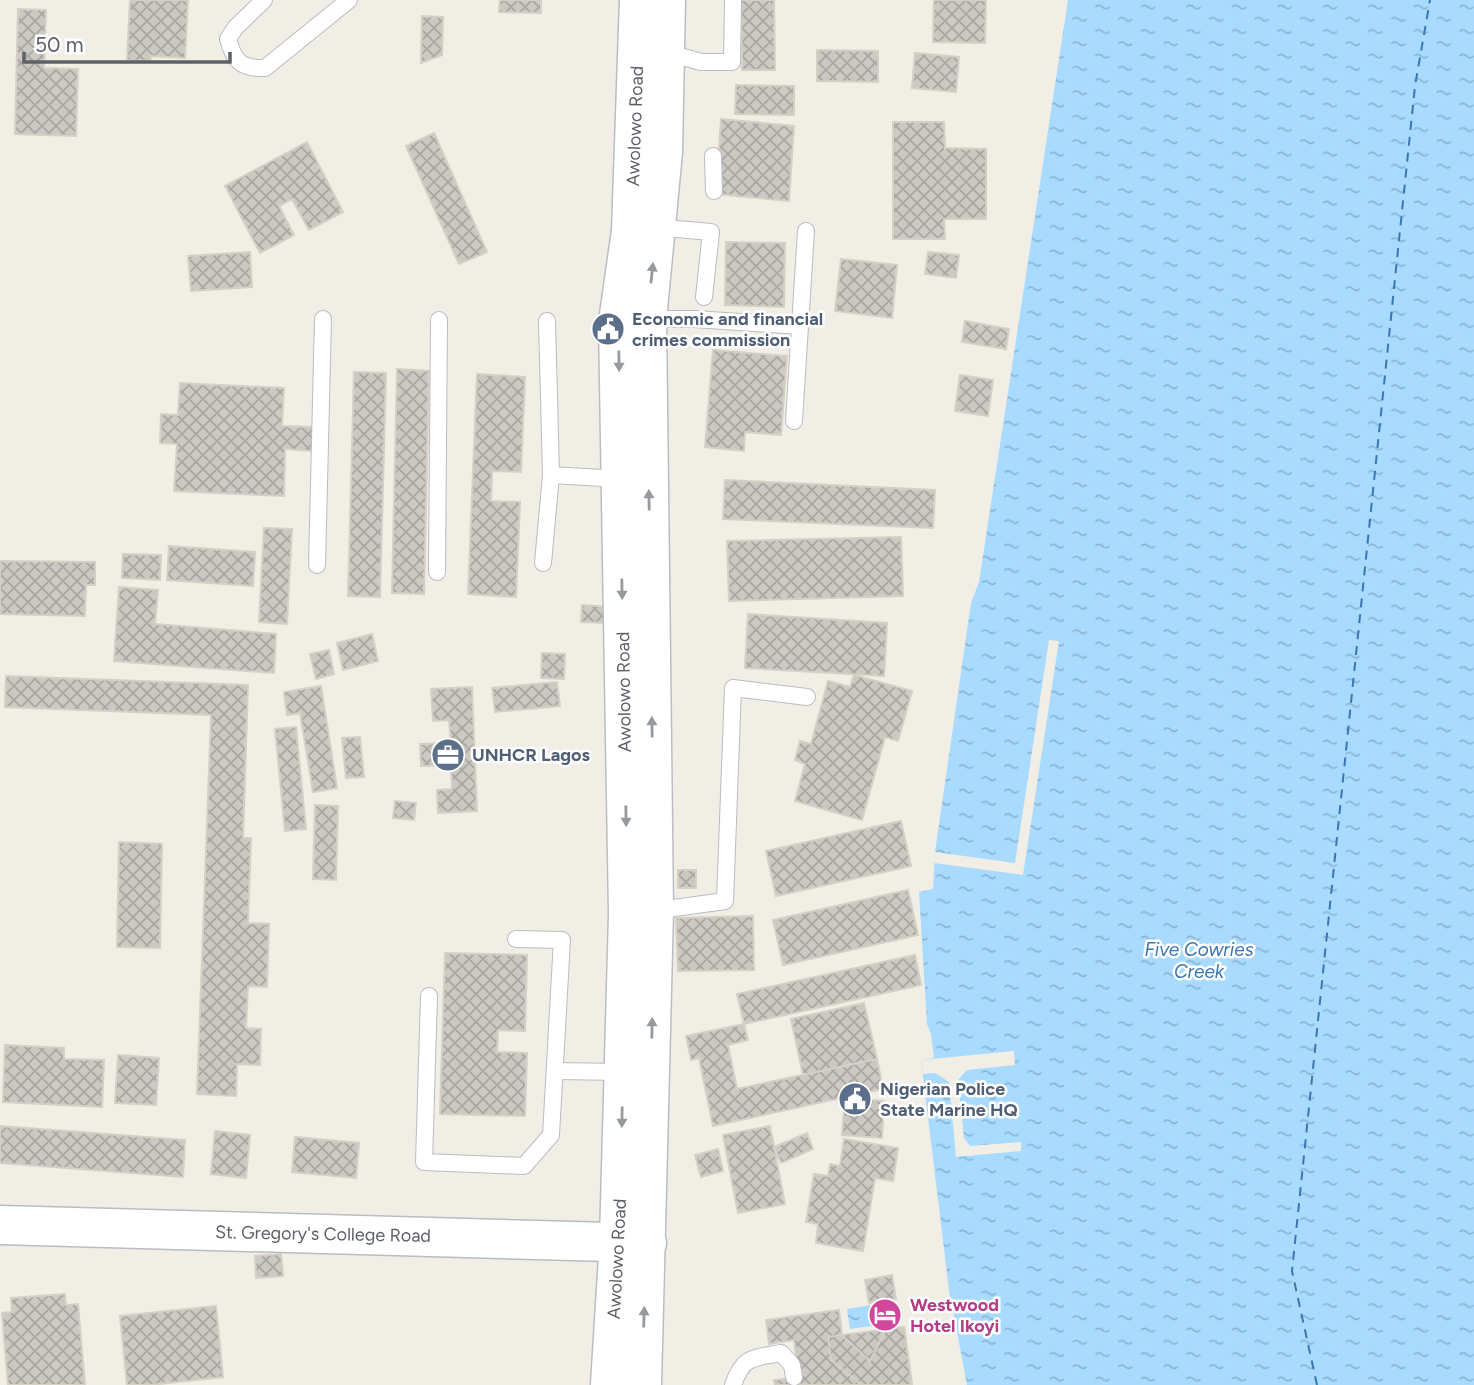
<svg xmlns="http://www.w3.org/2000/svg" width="1474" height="1385" viewBox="0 0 1474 1385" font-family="Figtree,sans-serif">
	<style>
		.water { fill: url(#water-ripples) }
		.pier { fill: #f1eee6 }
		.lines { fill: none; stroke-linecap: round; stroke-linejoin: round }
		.ferry { stroke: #3a76b1; stroke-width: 2; stroke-dasharray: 9 7; stroke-linecap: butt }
		.building { fill: url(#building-cross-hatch); stroke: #d6d0c4; stroke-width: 2 }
		.service-casing { stroke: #b9bcc1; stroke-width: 18 }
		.tertiary-casing { stroke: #b9bcc1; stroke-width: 41 }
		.secondary-casing { stroke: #babdc3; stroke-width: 41 }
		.service { stroke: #fff; stroke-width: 16 }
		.tertiary { stroke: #fff; stroke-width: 38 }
		.secondary { stroke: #fff; stroke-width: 38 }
		.oneway { fill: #96999d }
		.labels { text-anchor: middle; stroke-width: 5; stroke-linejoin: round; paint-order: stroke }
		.street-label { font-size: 18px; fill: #5e6268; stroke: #fff }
		.service-label { font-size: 18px; font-weight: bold; fill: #4e5e75; stroke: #fff; text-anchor: start }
		.hotel-label { font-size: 18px; font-weight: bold; fill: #b23c85; stroke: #fff; text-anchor: start }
		.water-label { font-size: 19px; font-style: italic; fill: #3a76b1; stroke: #fff }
	</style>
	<defs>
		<pattern id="water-ripples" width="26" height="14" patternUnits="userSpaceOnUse" patternTransform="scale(1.75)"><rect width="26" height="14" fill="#a8dbff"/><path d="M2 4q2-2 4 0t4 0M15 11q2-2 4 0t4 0" fill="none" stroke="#8cb5d2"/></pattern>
		<pattern id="building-cross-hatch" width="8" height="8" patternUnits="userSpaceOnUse" patternTransform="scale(1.75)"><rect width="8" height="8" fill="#ccc9c3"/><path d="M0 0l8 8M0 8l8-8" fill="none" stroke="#a9a7a2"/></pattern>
	</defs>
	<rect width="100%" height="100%" fill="#f1eee6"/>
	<!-- water -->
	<g class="water">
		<path d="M1068 0H1474V1385H967L949 1290 921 1060 934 1058 931 1034 927 1024 919 892 933 889 935 852 971 603 979 582Z"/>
		<path d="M896 1301 899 1322 850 1329 847 1309Z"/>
	</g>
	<!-- pier -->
	<g class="pier">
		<path d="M1049 640 1059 641 1023 875 934 863 935 852 1015 863Z"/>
		<path d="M1014 1051 1015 1065 967 1070 958 1080 964 1138 970 1146 1021 1142V1151L956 1157 949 1082 935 1073 923 1074 921 1060Z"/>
	</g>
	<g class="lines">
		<!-- ferry -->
		<path class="ferry" d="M1317 1385 1292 1271 1415 86 1430 0"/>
	</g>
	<!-- building -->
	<g class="building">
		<path d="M130 0H188L185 58 151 56 150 61 127 60Z"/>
		<path d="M500 0H541V13L499 12Z"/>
		<path d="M741 0H774L775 70H742Z"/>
		<path d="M934 0H986L985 43 933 42Z"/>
		<path d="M18 9 46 10 44 68 78 69 76 136 15 134Z"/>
		<path d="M422 16 443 17 442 55 421 63Z"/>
		<path d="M817 50 878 51V82L817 81Z"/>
		<path d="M915 53 959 57 956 92 912 88Z"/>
		<path d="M736 85 794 86V115L735 114Z"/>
		<path d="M721 119 794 126 789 201 716 194Z"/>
		<path d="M893 122H944L945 148 986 149V219H944L945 239H893Z"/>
		<path d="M434 133 487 252 459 264 406 146Z"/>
		<path d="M307 142 343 212 309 230 292 199 279 206 294 235 260 253 225 186Z"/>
		<path d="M726 242 785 243 784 307 725 305Z"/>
		<path d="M250 252 252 287 191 291 188 256Z"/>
		<path d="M928 252 959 255 956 278 925 274Z"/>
		<path d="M841 259 897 265 892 318 835 311Z"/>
		<path d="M965 321 1009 329 1006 349 962 342Z"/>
		<path d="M713 350 787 356 781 435 745 432 744 451 705 447Z"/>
		<path d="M397 369 429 371 424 594 392 593Z"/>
		<path d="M354 372 386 373 380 597 348 596Z"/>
		<path d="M477 374 525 377 521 472 492 471 491 501 520 502 516 597 468 594Z"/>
		<path d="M960 375 993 380 988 416 955 411Z"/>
		<path d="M180 383 284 388 282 426 313 427 312 451 285 449 284 496 174 491 177 444 160 443 161 414 178 415Z"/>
		<path d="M725 480 935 490 933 528 723 519Z"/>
		<path d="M264 528 292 529 287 624 259 622Z"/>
		<path d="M901 537 903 596 729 601 727 541Z"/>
		<path d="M169 546 255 552 253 586 167 580Z"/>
		<path d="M123 554 161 555 160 580 122 578Z"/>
		<path d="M0 561 95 562V585H86L85 616 0 614Z"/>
		<path d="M119 587 158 590 155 624 276 634 274 673 114 661Z"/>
		<path d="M582 605 609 607 608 623 581 622Z"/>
		<path d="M748 614 887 623 884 676 745 668Z"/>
		<path d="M372 634 378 661 343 670 337 643Z"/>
		<path d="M329 650 334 674 316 679 310 654Z"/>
		<path d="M542 653 565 654 564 679 541 678Z"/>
		<path d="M854 675 912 691 898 741 885 737 862 820 795 801 805 764 795 760 800 741 811 744 828 681 850 687Z"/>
		<path d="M6 676 248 685 243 838H251L248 923 269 924 267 987 248 986 246 1028 261 1029 260 1065 237 1064 236 1096 197 1094 211 715 5 707Z"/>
		<path d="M557 682 560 706 495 712 492 688Z"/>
		<path d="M321 686 337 788 313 792 300 713 287 715 284 692Z"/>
		<path d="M472 687 477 811 438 813 437 790 452 789 451 765 421 766 420 744 451 743 449 720 433 721 431 689Z"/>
		<path d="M296 727 306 829 285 831 275 729Z"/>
		<path d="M360 737 364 777 346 778 342 738Z"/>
		<path d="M395 801 416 803 414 820 393 818Z"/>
		<path d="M315 805 338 806 336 880 313 879Z"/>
		<path d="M901 821 911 866 776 896 766 851Z"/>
		<path d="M119 842 162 844 160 948 117 947Z"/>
		<rect x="678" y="870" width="18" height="18"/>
		<path d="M908 890 918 935 783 965 773 920Z"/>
		<path d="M753 916 754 970 678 971 676 918Z"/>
		<path d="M445 953 527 955 525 1031 498 1030 497 1052 527 1053 525 1116 440 1114Z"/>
		<path d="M915 955 921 985 744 1024 737 994Z"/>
		<path d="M864 1003 877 1059 803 1075 791 1019Z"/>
		<path d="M744 1024 748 1040 728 1045 737 1089 877 1059 883 1089 713 1126 699 1058 691 1060 686 1036Z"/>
		<path d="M5 1045 64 1048V1059L104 1060 102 1107 3 1102Z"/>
		<path d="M118 1055 159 1058 156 1105 115 1103Z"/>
		<path d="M845 1098 884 1101 882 1138 842 1135Z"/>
		<path d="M0 1126 185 1140 183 1177 0 1163Z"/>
		<path d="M770 1126 785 1204 738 1213 723 1135Z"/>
		<path d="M215 1131 250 1135 246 1178 211 1174Z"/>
		<path d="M807 1133 813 1149 781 1163 774 1147Z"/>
		<path d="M295 1137 359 1143 356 1178 292 1172Z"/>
		<path d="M844 1139 898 1148 893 1181 875 1178 863 1251 816 1243 818 1224 806 1222 814 1174 828 1176 830 1164 840 1166Z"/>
		<path d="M718 1149 723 1171 701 1177 695 1155Z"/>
		<path d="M281 1254 283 1276 256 1278 255 1256Z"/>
		<path d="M892 1275 896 1299 869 1303 865 1280Z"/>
		<path d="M65 1294 66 1305 78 1304 85 1385H8L2 1313 12 1312 11 1298Z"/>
		<path d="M216 1306 223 1377 150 1385H127L120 1316Z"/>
		<path d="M839 1310 842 1335 904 1327 912 1385H800L794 1340 769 1344 766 1320Z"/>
		<path d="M904 1327 912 1385H862L831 1360 828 1337 842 1335 870 1361 886 1329Z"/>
		<path d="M799 1377 800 1385H775L774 1380Z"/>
	</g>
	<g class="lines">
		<defs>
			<g id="service">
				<path d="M264 0 235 28 228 39C234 61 241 69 265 68L349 0"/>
				<path d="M665 52 701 62H732L733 0"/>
				<path d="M713 156 714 191"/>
				<path d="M654 227 711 232 704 297"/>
				<path d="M645 319H694L800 326 806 231"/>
				<path d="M794 421 800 326"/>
				<path d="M551 475 621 479"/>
				<path d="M543 563 551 475 547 321"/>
				<path d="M317 565 323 319"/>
				<path d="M437 572 439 320"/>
				<path d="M652 911 725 901 733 688 807 697"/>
				<path d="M429 996 424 1162 524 1166 551 1135 562 940 516 939"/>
				<path d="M555 1071 623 1072"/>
				<path d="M733 1385C743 1356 753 1358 781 1353L792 1365 794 1377"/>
			</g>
			<path id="tertiary" d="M0 1225 647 1243"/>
			<g id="secondary">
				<path d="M610 1385 619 1241 628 914 618 322 631 231 639 0"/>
				<path d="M642 1385 654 911 647 319 663 152 666 0"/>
			</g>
		</defs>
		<!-- service casing -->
		<use href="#service" class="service-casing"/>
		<!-- tertiary casing -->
		<use href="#tertiary" class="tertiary-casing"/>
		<!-- secondary casing -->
		<use href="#secondary" class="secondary-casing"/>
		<!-- service -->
		<use href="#service" class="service"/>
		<!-- tertiary -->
		<use href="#tertiary" class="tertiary"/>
		<!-- secondary -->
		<use href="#secondary" class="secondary"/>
	</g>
	<!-- one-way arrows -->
	<defs><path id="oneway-solid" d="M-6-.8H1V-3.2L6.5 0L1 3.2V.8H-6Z" transform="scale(1.75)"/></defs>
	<g class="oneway">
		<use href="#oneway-solid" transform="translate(652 273) rotate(-84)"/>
		<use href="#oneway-solid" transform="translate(619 361) rotate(89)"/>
		<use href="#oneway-solid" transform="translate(649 500) rotate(-91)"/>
		<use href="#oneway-solid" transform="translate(622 589) rotate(89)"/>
		<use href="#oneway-solid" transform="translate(652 727) rotate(-91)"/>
		<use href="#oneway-solid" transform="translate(626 816) rotate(89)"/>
		<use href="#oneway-solid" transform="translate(652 1028) rotate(-89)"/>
		<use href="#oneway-solid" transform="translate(622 1117) rotate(91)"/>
		<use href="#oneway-solid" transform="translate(644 1317) rotate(-88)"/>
	</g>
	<!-- icons -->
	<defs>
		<symbol id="civic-disc" viewBox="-11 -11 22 22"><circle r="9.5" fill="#5c6f8a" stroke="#fff"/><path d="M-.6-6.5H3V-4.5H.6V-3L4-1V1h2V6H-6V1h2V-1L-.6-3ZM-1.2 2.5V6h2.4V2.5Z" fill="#fff"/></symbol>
		<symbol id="office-disc" viewBox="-11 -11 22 22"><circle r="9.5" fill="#5c6f8a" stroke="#fff"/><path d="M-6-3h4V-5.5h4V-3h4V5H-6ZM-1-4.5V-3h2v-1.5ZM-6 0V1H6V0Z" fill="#fff"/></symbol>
		<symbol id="hotel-disc" viewBox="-11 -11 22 22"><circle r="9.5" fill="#d1479c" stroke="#fff"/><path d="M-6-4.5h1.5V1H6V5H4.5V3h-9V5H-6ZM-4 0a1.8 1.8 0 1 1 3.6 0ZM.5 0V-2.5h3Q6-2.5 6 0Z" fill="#fff"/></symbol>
	</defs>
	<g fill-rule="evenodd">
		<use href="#civic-disc" x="589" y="310" width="38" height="38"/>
		<use href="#office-disc" x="429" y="736" width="38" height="38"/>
		<use href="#civic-disc" x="836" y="1080" width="38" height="38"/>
		<use href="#hotel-disc" x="866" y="1296" width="38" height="38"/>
	</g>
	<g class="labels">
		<!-- street labels -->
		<g class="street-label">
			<text transform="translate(635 126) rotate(-88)" y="6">Awolowo Road</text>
			<text transform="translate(624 692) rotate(-91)" y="6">Awolowo Road</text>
			<text transform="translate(323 1234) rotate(1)" y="6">St. Gregory's College Road</text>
			<text transform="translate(617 1259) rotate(-87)" y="6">Awolowo Road</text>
		</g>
		<!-- service labels -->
		<g class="service-label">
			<text x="632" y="325">Economic and financial<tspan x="632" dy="21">crimes commission</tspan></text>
			<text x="472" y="761">UNHCR Lagos</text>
			<text x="880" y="1095">Nigerian Police<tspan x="880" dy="21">State Marine HQ</tspan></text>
		</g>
		<!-- hotel labels -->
		<g class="hotel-label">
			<text x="910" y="1311">Westwood<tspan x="910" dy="21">Hotel Ikoyi</tspan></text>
		</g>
		<!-- water labels -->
		<g class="water-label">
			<text x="1199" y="956">Five Cowries<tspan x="1199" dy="22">Creek</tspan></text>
		</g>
	</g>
	<!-- scale -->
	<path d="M24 52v10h206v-10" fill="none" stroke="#5e6268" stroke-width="3.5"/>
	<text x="35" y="52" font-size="21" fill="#5e6268" stroke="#ffffff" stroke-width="5" paint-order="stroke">50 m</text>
</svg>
